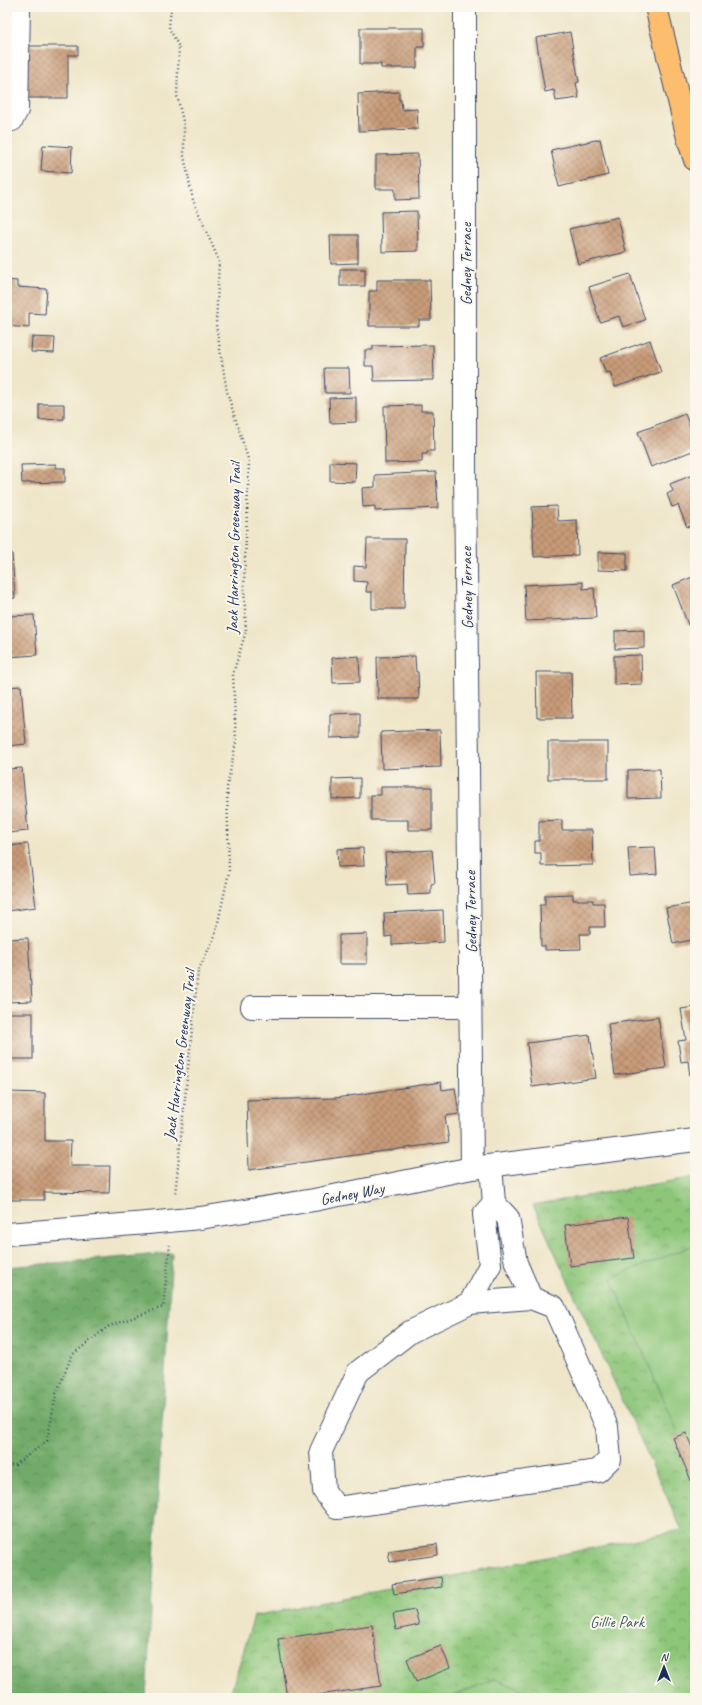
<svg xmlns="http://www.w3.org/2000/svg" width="702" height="1705" viewBox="0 0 702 1705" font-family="Caveat,sans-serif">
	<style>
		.forest { fill: url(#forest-crowns); stroke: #466d64 }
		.park { fill: url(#park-crowns); stroke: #547a6c }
		.pitch { fill: #8dc679; stroke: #547a6c }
		.building { fill: url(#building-cross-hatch) }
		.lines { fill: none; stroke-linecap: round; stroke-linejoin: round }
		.minor-casing { stroke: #3b4a6e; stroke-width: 24 }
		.major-casing { stroke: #3b4a6e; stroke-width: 24 }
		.path { stroke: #3b4a6e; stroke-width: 2.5; stroke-dasharray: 1 3; stroke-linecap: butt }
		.minor { stroke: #fff; stroke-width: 22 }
		.major { stroke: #fcbd6e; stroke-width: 22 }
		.minor-bridge-casing { stroke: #3b4a6e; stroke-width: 24; stroke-linecap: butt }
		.minor-bridge { stroke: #fff; stroke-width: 22 }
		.labels { text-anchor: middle; stroke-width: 4; stroke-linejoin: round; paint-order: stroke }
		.street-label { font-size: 16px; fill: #1b2f5e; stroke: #fbf7ec }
		.park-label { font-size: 16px; fill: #3d5c66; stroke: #fbf7ec }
	</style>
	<defs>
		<pattern id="forest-crowns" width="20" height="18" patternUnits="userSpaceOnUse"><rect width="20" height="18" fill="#72ab69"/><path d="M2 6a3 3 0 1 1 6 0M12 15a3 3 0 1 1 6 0" fill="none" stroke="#5d8c5a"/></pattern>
		<pattern id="park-crowns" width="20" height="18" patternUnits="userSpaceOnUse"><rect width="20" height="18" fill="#8dc679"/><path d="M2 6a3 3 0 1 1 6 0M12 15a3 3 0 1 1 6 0" fill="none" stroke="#72a166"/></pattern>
		<pattern id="building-cross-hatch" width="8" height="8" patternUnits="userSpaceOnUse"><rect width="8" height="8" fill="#c89b78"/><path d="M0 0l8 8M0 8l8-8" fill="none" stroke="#a27f66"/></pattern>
	</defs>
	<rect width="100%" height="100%" fill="#fbf7ec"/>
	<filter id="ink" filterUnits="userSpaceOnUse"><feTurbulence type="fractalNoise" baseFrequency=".025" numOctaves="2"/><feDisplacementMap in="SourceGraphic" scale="8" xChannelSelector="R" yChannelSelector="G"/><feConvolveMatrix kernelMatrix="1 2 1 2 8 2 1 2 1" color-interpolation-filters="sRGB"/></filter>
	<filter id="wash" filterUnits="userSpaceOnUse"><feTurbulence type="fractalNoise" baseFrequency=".012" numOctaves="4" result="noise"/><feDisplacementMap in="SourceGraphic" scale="16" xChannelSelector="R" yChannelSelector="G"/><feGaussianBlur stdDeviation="0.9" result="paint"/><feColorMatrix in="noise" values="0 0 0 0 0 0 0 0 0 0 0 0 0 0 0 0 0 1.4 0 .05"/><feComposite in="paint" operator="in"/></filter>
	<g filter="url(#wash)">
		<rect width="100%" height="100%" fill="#efe6c9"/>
		<!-- forest -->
		<path class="forest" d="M172 1253 146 1698H7V1267Z"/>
		<!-- park -->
		<path class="park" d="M695 1177V1698H229L254 1616 682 1530 533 1205Z"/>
		<!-- pitch -->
		<g class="pitch">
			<path d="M695 1245V1471L611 1278Z"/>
			<path d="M494 1679 526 1691 529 1698H449Z"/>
		</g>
		<g id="blocks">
			<!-- building -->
			<g class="building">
				<path d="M360 28H424V47H417V68H381V64H360Z"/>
				<path d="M570 32 579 82 576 83 579 98 556 101 554 90 545 92 536 38Z"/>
				<path d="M27 46H78V55H68V98H27Z"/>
				<path d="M399 92V100H401L402 110 417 109 418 129 359 131 358 94Z"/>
				<path d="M600 139 608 175 559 187 551 150Z"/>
				<path d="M43 145 72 147 71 173 41 171Z"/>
				<path d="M418 154 419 199 395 200V189H376V155Z"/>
				<path d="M417 211 418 251 382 252 381 212Z"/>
				<path d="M618 217 626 252 578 264 569 229Z"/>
				<path d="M330 235H358V263L331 264Z"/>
				<rect x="340" y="269" width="25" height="17"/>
				<path d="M630 274 645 320 623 327 619 316 600 322 589 287Z"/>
				<path d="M7 280 17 281V287L47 289 45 314 29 313V328L7 326Z"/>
				<path d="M377 280H430L431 320H419V326H369V291H377Z"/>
				<path d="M32 337 55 338 54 353 31 352Z"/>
				<path d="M650 340 661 372 615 387 610 372 606 373 600 358Z"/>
				<path d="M433 345 434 380 374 381 373 366H365V350H373V346Z"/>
				<path d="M324 368H349L350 393H325Z"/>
				<path d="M356 397V422L330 423 329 398Z"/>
				<path d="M39 404H64V419L39 420Z"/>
				<path d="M421 405V411H433L434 451H427V454H422V462L385 463 384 406Z"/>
				<path d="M685 414 695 440V450L651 467 638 432Z"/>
				<path d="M330 462 356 463 355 482 330 481Z"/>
				<path d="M56 464V468H65V482L22 483 21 465Z"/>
				<path d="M436 472 438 508 375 511V506L363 507 362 488 375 487V475Z"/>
				<path d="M695 474V524L687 527 678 505 672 507 667 494 673 491 670 484Z"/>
				<path d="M557 506 558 521 577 520 578 555 534 557 532 507Z"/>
				<path d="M367 539H405L404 609H372V592H366L367 582 354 581V566L366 567Z"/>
				<path d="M598 552 627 553V571L598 570Z"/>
				<path d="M7 553H12L15 598 7 599Z"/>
				<path d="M695 576V622L688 625 673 585Z"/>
				<path d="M583 582V589L594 588 596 618 526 621 524 585Z"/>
				<path d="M34 615 37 655 7 657V616Z"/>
				<path d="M644 630V648L615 649V631Z"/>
				<path d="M641 655 642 684 614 685V656Z"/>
				<path d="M359 656 360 682 333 683 332 658Z"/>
				<path d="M415 656 416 672H418L419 699H378L377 657Z"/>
				<path d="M536 672H571L572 718H537Z"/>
				<path d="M21 686 26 744 7 746V687Z"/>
				<path d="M360 713V737L330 738V714Z"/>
				<path d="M440 730 441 767 382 769 381 732Z"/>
				<rect x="548" y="742" width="60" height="37"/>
				<path d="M22 768 28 831 7 833V769Z"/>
				<path d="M660 769 661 798 628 799V770Z"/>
				<path d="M360 778V798L332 799V779Z"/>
				<path d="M381 787H432V830H408V820H371V795H381Z"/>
				<path d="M562 820V830H592L593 865 541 866V853H535V841H539V821Z"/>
				<path d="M28 844 36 907 7 911V846Z"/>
				<path d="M655 847 657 874 630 876 628 848Z"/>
				<path d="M363 848 364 866 338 867 337 849Z"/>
				<path d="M432 850 435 883 431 884V894L408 895 407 884 387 885 385 853Z"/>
				<path d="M573 894V900H593V903H604L605 927H590V934H580L581 949 545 950V946H541L540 905H545V895Z"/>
				<path d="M695 903V939L673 944 666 908Z"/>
				<path d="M443 910 444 942 392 945V936L385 937 384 913Z"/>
				<path d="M367 934V964H339V935Z"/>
				<path d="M28 938 32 1001 7 1002V939Z"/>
				<path d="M695 1007V1077H690L688 1061 681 1062 678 1041 686 1040 681 1009Z"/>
				<rect x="7" y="1013" width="26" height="46"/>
				<path d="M658 1017 666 1068 615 1075 608 1024Z"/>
				<path d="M590 1035 596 1078 532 1087 527 1043Z"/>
				<path d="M441 1082 442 1090 455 1088 459 1114 445 1116 449 1142 249 1170 247 1100 336 1098Z"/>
				<path d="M7 1092 45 1093V1141H71L70 1166H110L109 1193 44 1192V1200H7Z"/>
				<path d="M628 1217 634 1258 570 1266 565 1225Z"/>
				<path d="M686 1433 695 1454V1490L673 1438Z"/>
				<path d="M437 1544 438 1555 390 1562 388 1551Z"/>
				<path d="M441 1577 442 1587 394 1594 392 1584Z"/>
				<path d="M415 1610 419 1625 396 1630 393 1614Z"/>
				<path d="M372 1625 381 1686 297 1698H287L278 1639Z"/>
				<path d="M441 1646 450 1668 416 1682 407 1659Z"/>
			</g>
		</g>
	</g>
	<g filter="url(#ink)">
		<use href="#blocks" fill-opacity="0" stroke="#3b4a6e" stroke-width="1"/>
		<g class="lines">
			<defs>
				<g id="minor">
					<path d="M465 7V469L472 1168"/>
					<path d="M7 120H12L17 110 19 7"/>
					<path d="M252 1007H470"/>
					<path d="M491 1166 494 1203"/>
					<path d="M200 1218 314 1200 472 1168 695 1140"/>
					<path d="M7 1234 147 1223"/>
					<path d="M531 1298 554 1307 607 1427 610 1459 598 1471 337 1508 324 1491 321 1451 358 1372 410 1332 470 1303Z"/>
					<path d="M470 1303 490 1265 484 1214 494 1203 508 1218 516 1263 531 1298"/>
				</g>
				<path id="major" d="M656 7 688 138 695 160"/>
			</defs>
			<!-- minor casing -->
			<use href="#minor" class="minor-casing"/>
			<!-- major casing -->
			<use href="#major" class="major-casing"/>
			<!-- path -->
			<g class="path">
				<path d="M171 7 169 28 179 47 177 96 184 125V156L193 200 219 261 216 325 227 392 249 462 244 587 246 631 233 674 236 742 227 787 229 872 215 936 198 971 175 1195"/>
				<path d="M7 1466 15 1465 47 1441 56 1394 72 1355 109 1326 163 1307 170 1245"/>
			</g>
			<!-- minor -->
			<use href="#minor" class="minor"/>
			<!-- major -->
			<use href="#major" class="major"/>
			<defs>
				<path id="minor-bridge" d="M147 1223 200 1218"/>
			</defs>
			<!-- minor-bridge casing -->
			<use href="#minor-bridge" class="minor-bridge-casing"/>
			<!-- minor-bridge -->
			<use href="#minor-bridge" class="minor-bridge"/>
		</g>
	</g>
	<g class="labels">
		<!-- street labels -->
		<g class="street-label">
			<text transform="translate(465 264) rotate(-90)" y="6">Gedney Terrace</text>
			<text transform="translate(233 548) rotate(-89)" y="6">Jack Harrington Greenway Trail</text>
			<text transform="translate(466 588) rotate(-91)" y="6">Gedney Terrace</text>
			<text transform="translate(470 912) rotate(-91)" y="6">Gedney Terrace</text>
			<text transform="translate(179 1055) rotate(-83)" y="6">Jack Harrington Greenway Trail</text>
			<text transform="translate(352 1193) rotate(-11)" y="6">Gedney Way</text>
		</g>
		<!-- park labels -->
		<g class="park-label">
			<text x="617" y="1627">Gillie Park</text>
		</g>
	</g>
	<!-- margin -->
	<rect width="702" height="1705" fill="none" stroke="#fbf7ec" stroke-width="24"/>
	<!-- north arrow -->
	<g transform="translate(664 1667)" stroke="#fbf7ec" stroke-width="3" paint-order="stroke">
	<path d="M0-3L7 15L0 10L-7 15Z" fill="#1b2f5e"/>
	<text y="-6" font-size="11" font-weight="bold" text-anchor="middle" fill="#1b2f5e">N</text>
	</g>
</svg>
